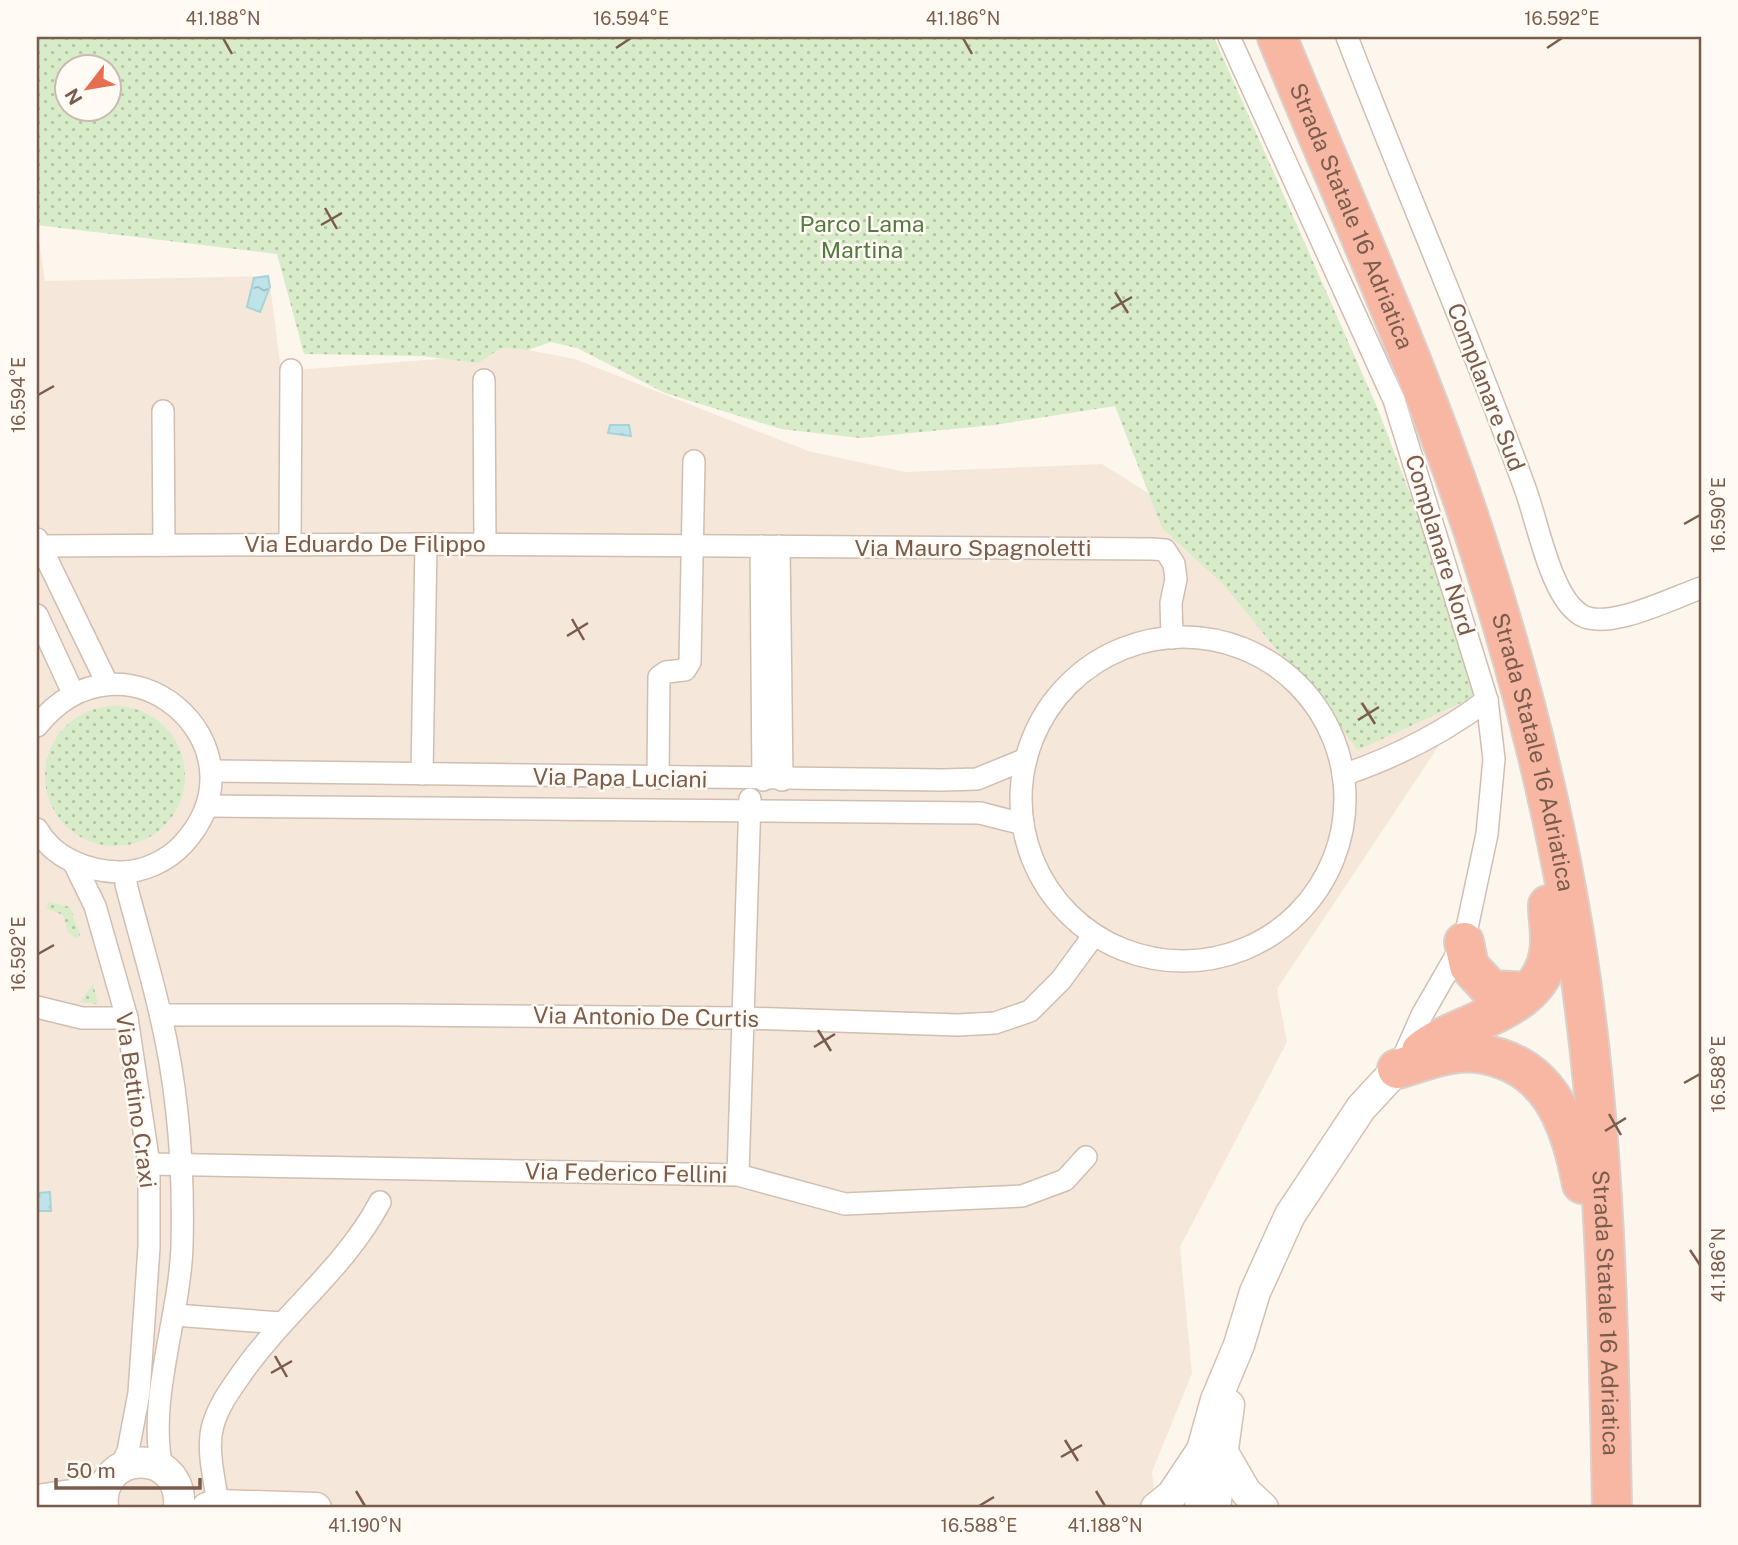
<svg xmlns="http://www.w3.org/2000/svg" width="1738" height="1545" viewBox="0 0 1738 1545" font-family="'Public Sans',sans-serif">
	<style>
		.residential { fill: #f5e8da }
		.grass { fill: url(#grass-dots); fill-rule: evenodd }
		.water { fill: url(#water-ripples); stroke: #a5d3da; stroke-width: 2 }
		.lines { fill: none; stroke-linecap: round; stroke-linejoin: round }
		.street-casing { stroke: #d1beb0; stroke-width: 24 }
		.secondary-casing { stroke: #d6c0b0; stroke-width: 33 }
		.highway-casing { stroke: #dad1cd; stroke-width: 42 }
		.street { stroke: #fff; stroke-width: 21 }
		.secondary { stroke: #fff; stroke-width: 30 }
		.highway { stroke: #f7b7a3; stroke-width: 38 }
		.ticks { fill: none; stroke: #7a5c4d; stroke-width: 2.5 }
		.labels { text-anchor: middle; stroke-width: 5; stroke-linejoin: round; paint-order: stroke }
		.street-label { font-size: 23px; fill: #7a5c4d; stroke: #fffaf3 }
		.park-label { font-size: 23px; fill: #537a41; stroke: #fffaf3 }
		.neatline { fill: none; stroke: #7a5c4d; stroke-width: 2.5 }
		.ticks-label { font-size: 18px; text-anchor: middle; fill: #7a5c4d }
	</style>
	<defs>
		<pattern id="grass-dots" width="8" height="8" patternUnits="userSpaceOnUse" patternTransform="scale(1.75)"><rect width="8" height="8" fill="#d8ecc9"/><path d="M2 2h.1M6 6h.1" fill="none" stroke="#b4c2a5" stroke-width="1.8" stroke-linecap="round"/></pattern>
		<pattern id="water-ripples" width="26" height="14" patternUnits="userSpaceOnUse" patternTransform="scale(1.75)"><rect width="26" height="14" fill="#bfe3e8"/><path d="M2 4q2-2 4 0t4 0M15 11q2-2 4 0t4 0" fill="none" stroke="#a0bbbe"/></pattern>
	</defs>
	<rect width="100%" height="100%" fill="#fdf6ec"/>
	<!-- residential -->
	<path class="residential" d="M37 227 45 281 269 276 281 371 465 357 501 348 528 350 575 359 808 451 905 472 1102 464 1257 561 1476 690 1277 989 1287 1042 1180 1247 1192 1373 1152 1472 1156 1508H37Z"/>
	<!-- grass -->
	<g class="grass">
		<path d="M37 37H1214L1377 407 1431 549 1476 696 1358 750 1224 585 1162 528 1115 406 994 425 860 438 781 429 665 393 577 348 551 342 528 350 501 348 478 363 422 356 304 354 277 254 37 225ZM66 66H108V108H66Z"/>
		<circle cx="115" cy="776" r="70"/>
		<path d="M49 902 70 907 80 935 77 939 68 932 63 915 46 908Z"/>
		<path d="M93 984 98 1004 80 1002Z"/>
	</g>
	<!-- water -->
	<g class="water">
		<path d="M268 276 270 287 260 312 247 307 254 278Z"/>
		<path d="M610 425H629L631 436 608 433Z"/>
		<path d="M50 1192 51 1211H37V1193Z"/>
	</g>
	<g class="lines">
		<defs>
			<g id="street">
				<path d="M1229 37 1394 400 1487 700 1494 759 1487 834 1464 942 1422 1015 1403 1058"/>
				<path d="M1347 37C1405 189 1471 338 1526 491 1538 524 1551 597 1581 615 1608 631 1672 598 1701 588"/>
				<path d="M484 380 485 544"/>
				<path d="M163 411 164 545"/>
				<path d="M37 539 107 683"/>
				<path d="M290 544 291 370"/>
				<path d="M37 546 426 544 1152 549 1165 550 1174 564 1176 579 1171 603 1172 638"/>
				<path d="M761 546 763 780"/>
				<path d="M779 546 782 780"/>
				<path d="M37 615 73 693"/>
				<circle cx="1183" cy="799" r="162"/>
				<path d="M37 726C124 617 272 745 184 843 168 861 142 873 118 872 87 871 53 858 37 829"/>
				<path d="M211 771 943 780 977 779 1026 759"/>
				<path d="M422 774 426 544"/>
				<path d="M1343 775C1396 757 1442 734 1487 700"/>
				<path d="M658 778 659 677 666 672 685 670 690 662 694 461"/>
				<path d="M207 806 980 813 1023 824"/>
				<path d="M74 863 95 906 127 1018 149 1164V1247L139 1393 128 1451 120 1468"/>
				<path d="M127 872 126 884C137 927 150 969 160 1013 178 1088 184 1169 182 1246 180 1316 147 1400 162 1468"/>
				<path d="M37 1007 82 1018H127"/>
				<path d="M161 1015H400L744 1018 958 1025 995 1023 1030 1011 1061 980 1094 935"/>
				<path d="M149 1164 738 1175 845 1204 1022 1196 1065 1180 1086 1157"/>
				<path d="M738 1175 750 799"/>
				<path d="M175 1315 281 1323"/>
				<path d="M218 1505C215 1480 206 1450 213 1425 219 1405 230 1390 242 1373 284 1313 346 1267 380 1202"/>
			</g>
			<g id="secondary">
				<path d="M1225 1456 1246 1492 1263 1508"/>
				<path d="M37 1500 92 1492 106 1484"/>
				<path d="M103 1508C96 1449 184 1446 179 1508"/>
				<path d="M207 1508 218 1505 316 1508"/>
				<path d="M1156 1508 1172 1495 1200 1453"/>
				<path d="M1200 1508 1202 1450 1216 1400 1239 1345 1255 1292 1290 1215 1361 1108 1397 1069"/>
				<path d="M1215 1508 1229 1405"/>
			</g>
			<g id="highway">
				<path id="s1" d="M1277 37C1348 211 1428 384 1484 564 1531 712 1569 873 1587 1027 1606 1187 1609 1347 1612 1508"/>
				<path d="M1464 942 1469 966 1491 990 1528 992"/>
				<path d="M1421 1051C1461 1019 1540 1014 1549 953 1552 938 1548 920 1548 905"/>
				<path d="M1397 1069C1422 1062 1450 1050 1476 1053 1549 1062 1570 1121 1582 1184"/>
			</g>
		</defs>
		<!-- street casing -->
		<use href="#street" class="street-casing"/>
		<!-- secondary casing -->
		<use href="#secondary" class="secondary-casing"/>
		<!-- highway casing -->
		<use href="#highway" class="highway-casing"/>
		<!-- street -->
		<use href="#street" class="street"/>
		<!-- secondary -->
		<use href="#secondary" class="secondary"/>
		<!-- highway -->
		<use href="#highway" class="highway"/>
	</g>
	<!-- ticks -->
	<path class="ticks" d="M223 38 232 54M963 38 972 54M616 48 631 38M1547 48 1562 38M325 208 337 229M321 225 342 213M1115 292 1128 313M1111 309 1132 297M38 395 54 386M1684 524 1700 515M572 619 584 640M567 636 588 623M1362 703 1375 724M1358 720 1379 707M38 954 54 945M818 1030 831 1051M814 1047 835 1034M1684 1083 1700 1074M1609 1114 1621 1135M1605 1131 1626 1118M1690 1250 1700 1265M275 1356 287 1377M271 1373 292 1361M1065 1440 1078 1461M1061 1457 1082 1445M356 1491 365 1506M1096 1491 1105 1506M979 1506 994 1497"/>
	<g class="labels">
		<!-- street labels -->
		<g class="street-label">
			<text dy="8" stroke="none"><textPath href="#s1" startOffset="194">Strada Statale 16 Adriatica</textPath></text>
			<text transform="translate(1486 387) rotate(69)" y="8">Complanare Sud</text>
			<text x="365" y="552">Via Eduardo De Filippo</text>
			<text transform="translate(1440 545) rotate(73)" y="8">Complanare Nord</text>
			<text x="973" y="556">Via Mauro Spagnoletti</text>
			<text dy="8" stroke="none"><textPath href="#s1" startOffset="761">Strada Statale 16 Adriatica</textPath></text>
			<text transform="translate(620 778) rotate(1)" y="8">Via Papa Luciani</text>
			<text transform="translate(646 1017) rotate(1)" y="8">Via Antonio De Curtis</text>
			<text transform="translate(136 1100) rotate(82)" y="8">Via Bettino Craxi</text>
			<text transform="translate(626 1173) rotate(1)" y="8">Via Federico Fellini</text>
			<text dy="8" stroke="none"><textPath href="#s1" startOffset="1328">Strada Statale 16 Adriatica</textPath></text>
		</g>
		<!-- park labels -->
		<g class="park-label">
			<text x="862" y="232">Parco Lama<tspan x="862" dy="26">Martina</tspan></text>
		</g>
	</g>
	<!-- border -->
	<rect width="1738" height="1545" fill="none" stroke="#fffaf3" stroke-width="77"/>
	<!-- north arrow -->
	<g transform="translate(88 88) rotate(239)"><circle r="33" fill="#fffaf3" stroke="#cabbb1" stroke-width="2"/>
	<path d="M0-5L12 26L0 18L-12 26Z" fill="#e76f51"/>
	<text y="-10" font-size="19" font-weight="bold" text-anchor="middle" fill="#7a5c4d">N</text>
	</g>
	<!-- scale -->
	<path d="M56 1478v10h144v-10" fill="none" stroke="#7a5c4d" stroke-width="3.5"/>
	<text x="66" y="1478" font-size="21" fill="#7a5c4d" stroke="#fffaf3" stroke-width="5" paint-order="stroke">50 m</text>
	<rect x="38" y="38" width="1662" height="1468" class="neatline"/>
	<g class="ticks-label">
		<text x="223" y="25">41.188°N</text>
		<text x="631" y="25">16.594°E</text>
		<text x="963" y="25">41.186°N</text>
		<text x="1562" y="25">16.592°E</text>
		<text transform="translate(19 395) rotate(-90)" y="6">16.594°E</text>
		<text transform="translate(1719 515) rotate(-90)" y="6">16.590°E</text>
		<text transform="translate(19 954) rotate(-90)" y="6">16.592°E</text>
		<text transform="translate(1719 1074) rotate(-90)" y="6">16.588°E</text>
		<text transform="translate(1719 1265) rotate(-90)" y="6">41.186°N</text>
		<text x="365" y="1532">41.190°N</text>
		<text x="979" y="1532">16.588°E</text>
		<text x="1105" y="1532">41.188°N</text>
	</g>
</svg>
